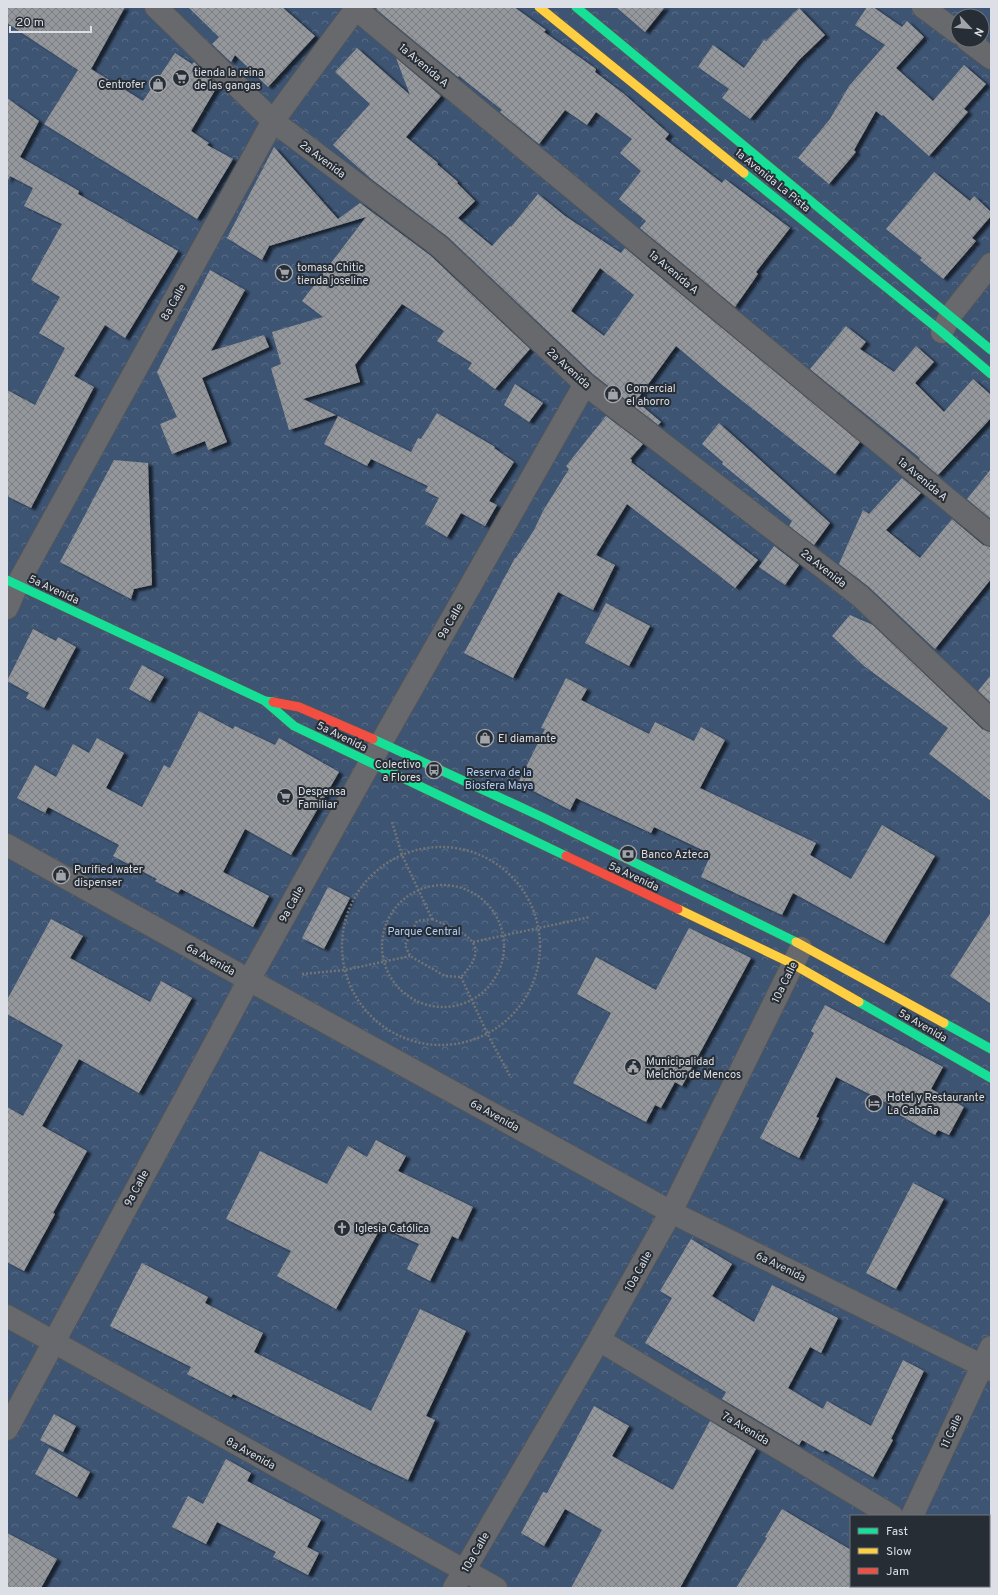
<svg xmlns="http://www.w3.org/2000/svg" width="998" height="1595" viewBox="0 0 998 1595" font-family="Overpass,sans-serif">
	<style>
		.park { fill: url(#park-crowns); fill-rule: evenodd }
		.building { fill: url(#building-cross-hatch); fill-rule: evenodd; filter: url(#shadow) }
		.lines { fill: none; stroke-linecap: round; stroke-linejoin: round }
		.street-casing { stroke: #53565a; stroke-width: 24 }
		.fast-casing { stroke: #53565a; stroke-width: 11 }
		.slow-casing { stroke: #53565a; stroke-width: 11 }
		.jam-casing { stroke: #53565a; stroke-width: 11 }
		.path { stroke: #727476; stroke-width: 2.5; stroke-dasharray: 2 2; stroke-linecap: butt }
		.street { stroke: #68696c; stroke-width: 22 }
		.fast { stroke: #16e098; stroke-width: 9 }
		.slow { stroke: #ffcf43; stroke-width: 9 }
		.jam { stroke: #f24e42; stroke-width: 9 }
		.labels { text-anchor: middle; stroke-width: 4; stroke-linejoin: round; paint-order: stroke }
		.street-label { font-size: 11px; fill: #dcdfe5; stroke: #272d35 }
		.poi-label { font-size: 11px; fill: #dcdfe5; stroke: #272d35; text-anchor: start }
		.park-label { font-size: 11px; fill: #b0cef9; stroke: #272d35 }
	</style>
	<defs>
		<pattern id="park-crowns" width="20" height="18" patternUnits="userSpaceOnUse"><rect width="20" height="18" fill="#3d5473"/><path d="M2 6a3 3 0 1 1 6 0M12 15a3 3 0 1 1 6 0" fill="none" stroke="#586c87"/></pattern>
		<pattern id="building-cross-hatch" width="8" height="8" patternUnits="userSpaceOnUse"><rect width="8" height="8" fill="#94979b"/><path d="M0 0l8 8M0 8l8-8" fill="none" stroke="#7b7e81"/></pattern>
		<filter id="shadow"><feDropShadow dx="4.5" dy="2.5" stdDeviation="1" flood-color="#0009"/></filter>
	</defs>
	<rect width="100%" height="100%" fill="#34383c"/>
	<!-- park -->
	<path class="park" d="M7 7H991V1588H7ZM958 16H982V40H958ZM851 1516H989V1586H851Z"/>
	<!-- building -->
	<g class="building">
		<path d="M7 7H125L91 69 143 101 175 53 192 64 194 62 218 85 191 131 209 143 207 145 233 159 197 219 44 124 78 70 7 23Z"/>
		<path d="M188 7H282L315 36 268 87 235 55 231 62 212 44 219 37Z"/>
		<path d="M376 7H514L546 30 544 32 596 69 595 72 624 94 669 134 665 139 722 183 725 179 790 228 756 272 758 274 735 307 640 228 646 221 619 199 641 171 620 153 632 139 596 112 587 125 565 110 539 144 500 112 502 110 459 76 458 77 377 10Z"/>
		<path d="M616 7H665L645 32Z"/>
		<path d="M867 7H873L902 27 907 21 924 37 896 68 933 101 964 65 986 84 964 109 968 112 929 156 883 115 882 116 876 111 854 150 856 152 829 184 798 158 830 119 849 86 885 45 855 25Z"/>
		<path d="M799 8 825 35 799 60 750 119 722 98 729 89 698 67 713 45 744 68 764 40 766 41Z"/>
		<path d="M357 48 410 95 396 58 441 96 406 137 438 163 437 164 458 182 457 183 475 201 458 218 492 246 510 226 511 227 538 194 565 216 621 253 625 248 860 442 835 474 721 384 676 346 636 401 661 422 658 425 593 374 448 237 370 178 333 145 370 104 335 72ZM600 268 634 295 604 336 571 311Z"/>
		<path d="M7 98 39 121 20 157 79 191 78 194 178 251 125 338 105 325 74 376 94 387 31 508 7 496V390L35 405 65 348 39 333 60 297 31 280 62 224 24 206 33 188 10 176 7 182Z"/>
		<path d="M274 147 338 219 360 203 431 256 530 349 495 389 468 369 472 363 437 341 444 331 402 304 355 365 360 382 303 399 336 415 289 430 271 368 281 364 272 332 323 317 302 301 366 217 269 246 262 260 227 238Z"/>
		<path d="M934 172 970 201 974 196 991 212V216L972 238 976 241 943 279 920 260 922 258 886 229Z"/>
		<path d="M210 270 245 290 211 351 264 335 269 347 202 378 227 442 208 450 205 441 172 454 160 424 177 417 157 372Z"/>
		<path d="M846 326 866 342 860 349 894 372 916 346 934 362 915 383 944 412 973 379 991 395V418L938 475 919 459 920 458 810 369Z"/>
		<path d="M515 384 543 403 529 422 504 405Z"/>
		<path d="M437 413 495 447 494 448 514 462 489 501 497 505 485 526 461 513 447 537 425 524 439 498 425 491 428 486 371 459 367 466 324 444 338 416 411 452 418 438 421 439Z"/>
		<path d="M606 416 643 444 630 459 632 460 631 462 758 560 735 588 627 504 596 555 615 565 593 610 558 592 513 678 464 653 515 558H516L534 530 543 511 569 469 566 466Z"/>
		<path d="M719 423 830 523 814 545 789 526 792 521 722 464 723 462 702 444Z"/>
		<path d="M114 460 148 463 152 585 134 589 131 599 60 562Z"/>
		<path d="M991 469V519L967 499Z"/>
		<path d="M902 478 921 493 886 530 920 558 952 519 983 545 991 547V579L935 649 869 587 839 564 863 510 869 514Z"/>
		<path d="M774 546 799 565 785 585 759 567Z"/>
		<path d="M606 603 650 626 629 666 585 643Z"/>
		<path d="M850 615 873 625 982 729 991 732V801L929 754 948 728 864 666 832 636Z"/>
		<path d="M33 629 56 641 58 637 76 647 44 708 26 698 29 693 7 681Z"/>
		<path d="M142 665 164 677 150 701 129 689Z"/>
		<path d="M991 675V703L978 691Z"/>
		<path d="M566 678 587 689 581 700 649 734 655 722 694 741 701 727 725 740 700 788 816 843 810 855 851 879 882 825 935 856 884 943 793 893 782 915 701 877 711 854 654 827 651 833 576 798 570 810 518 783 545 729 541 728Z"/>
		<path d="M199 711 233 729 235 726 275 745 279 738 339 772 291 855 245 829 223 872 269 896 253 927 181 889 178 893 155 881 157 879 113 856 119 845 48 807 45 813 17 798 35 765 56 777 73 744 89 753 97 738 124 753 106 788 142 807 164 765 170 768Z"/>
		<path d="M328 887 350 898 324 949 302 938Z"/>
		<path d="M991 912V1004L950 976Z"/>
		<path d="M51 919 83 936 70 958 150 1002 161 981 192 998 139 1093 79 1059 42 1126 87 1151 53 1213 55 1214 24 1271 7 1262V1107L23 1116 63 1045 7 1014V1000Z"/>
		<path d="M689 928 751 958 682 1086 675 1082 661 1108 655 1105 646 1122 573 1083 611 1013 577 994 596 957 656 990Z"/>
		<path d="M825 1005 943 1067 931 1089 964 1107 949 1135 938 1130 935 1135 891 1110 893 1106 836 1077 816 1117 819 1118 799 1158 760 1138 814 1033 811 1031Z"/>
		<path d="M376 1140 406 1156 398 1171 473 1207 458 1239 452 1236 430 1281 407 1269 419 1244 381 1227 336 1309 277 1276 291 1251 226 1219 260 1151 327 1184 348 1146 367 1157Z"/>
		<path d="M913 1183 944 1199 896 1289 866 1273Z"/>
		<path d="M691 1239 732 1264 712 1296 754 1322 772 1285 838 1318 821 1353 810 1347 788 1388 823 1409 827 1401 871 1426 903 1360 924 1371 891 1439 893 1440 873 1477 825 1450 823 1452 802 1440 799 1445 722 1399 726 1392 645 1343 672 1298 660 1291Z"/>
		<path d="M142 1263 208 1297 205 1303 263 1333 254 1352 371 1411 420 1309 466 1331 426 1416 435 1420 408 1480 368 1461 233 1394 231 1397 187 1374 191 1367 110 1326Z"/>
		<path d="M594 1406 629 1426 612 1456 673 1490 710 1421 756 1449 680 1588H571L602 1530 565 1509 544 1546 521 1533 543 1492 547 1493Z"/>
		<path d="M54 1414 76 1426 63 1452 40 1440Z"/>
		<path d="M49 1448 90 1472 77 1497 35 1474Z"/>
		<path d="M226 1459 251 1473 247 1481 321 1520 307 1547 319 1553 308 1575 273 1557 276 1552 217 1522 206 1544 172 1527 188 1496 203 1504Z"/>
		<path d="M782 1509 851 1550V1588H736L767 1538 765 1537Z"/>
		<path d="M7 1533 57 1559 41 1588H7Z"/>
	</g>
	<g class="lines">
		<defs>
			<g id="street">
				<path d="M156 7 273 121 439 246 585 384 860 596 991 720"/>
				<path d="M923 7 958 33"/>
				<path d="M356 9 991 535"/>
				<path d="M967 40 991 58"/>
				<path d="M942 332 950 316 991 264"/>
				<path d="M7 608 17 585 273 121 357 7"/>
				<path d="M7 845 249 980 671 1212 991 1370"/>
				<path d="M7 1316 496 1588"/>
				<path d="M599 1340 892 1516"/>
				<path d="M7 1429 249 980 381 743 585 384"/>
				<path d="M912 1516 991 1347"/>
				<path d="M989 1573 991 1574"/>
				<path d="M454 1588 599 1340 671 1212 801 948"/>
				<path d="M873 1588 874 1586"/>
			</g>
			<g id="fast">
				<path d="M576 7 991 350"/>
				<path d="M744 173 942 332 991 374"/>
				<path d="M7 580 265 701 273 702"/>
				<path d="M265 701 294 726 566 856"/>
				<path d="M373 739 542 817 796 942"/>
				<path d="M859 1002 991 1078"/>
				<path d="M944 1023 991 1049"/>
			</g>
			<g id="slow">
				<path d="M539 7 744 173"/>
				<path d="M678 909 793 964 859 1002"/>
				<path d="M796 942 944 1023"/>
			</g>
			<g id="jam">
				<path d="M273 702 299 707 373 739"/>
				<path d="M566 856 678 909"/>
			</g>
		</defs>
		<!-- street casing -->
		<use href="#street" class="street-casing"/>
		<!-- fast casing -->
		<use href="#fast" class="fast-casing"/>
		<!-- slow casing -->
		<use href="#slow" class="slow-casing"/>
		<!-- jam casing -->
		<use href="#jam" class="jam-casing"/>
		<!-- path -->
		<g class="path">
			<path d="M392 822 402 855 432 919"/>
			<circle cx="441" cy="946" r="99"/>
			<circle cx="443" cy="946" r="61"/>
			<path d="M432 919C462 932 495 942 461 977L445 976 410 956 405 945 417 921Z"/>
			<path d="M473 942 590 917"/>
			<path d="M302 974 345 970 410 956"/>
			<path d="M461 977 488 1035 511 1078"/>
		</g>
		<!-- street -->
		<use href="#street" class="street"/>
		<!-- fast -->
		<use href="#fast" class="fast"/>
		<!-- slow -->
		<use href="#slow" class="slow"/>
		<!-- jam -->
		<use href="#jam" class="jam"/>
	</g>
	<!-- icons -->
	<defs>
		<symbol id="supermarket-ring" viewBox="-11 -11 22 22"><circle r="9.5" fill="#272d35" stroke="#a1a5aa" stroke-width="1.5"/><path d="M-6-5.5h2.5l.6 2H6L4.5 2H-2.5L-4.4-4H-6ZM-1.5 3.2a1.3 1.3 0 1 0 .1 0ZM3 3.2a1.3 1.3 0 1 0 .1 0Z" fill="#a1a5aa"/></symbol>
		<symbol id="shop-ring" viewBox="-11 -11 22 22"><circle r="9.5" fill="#272d35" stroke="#a1a5aa" stroke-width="1.5"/><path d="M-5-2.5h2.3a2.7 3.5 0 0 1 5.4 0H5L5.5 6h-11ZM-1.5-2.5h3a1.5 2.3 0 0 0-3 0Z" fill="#a1a5aa"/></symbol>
		<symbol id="bus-ring" viewBox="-11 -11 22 22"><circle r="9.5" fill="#272d35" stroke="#a1a5aa" stroke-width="1.5"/><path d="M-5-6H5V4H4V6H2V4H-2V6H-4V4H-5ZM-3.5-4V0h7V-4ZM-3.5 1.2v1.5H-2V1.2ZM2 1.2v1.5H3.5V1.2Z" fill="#a1a5aa"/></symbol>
		<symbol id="bank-ring" viewBox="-11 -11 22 22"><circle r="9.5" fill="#272d35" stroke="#a1a5aa" stroke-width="1.5"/><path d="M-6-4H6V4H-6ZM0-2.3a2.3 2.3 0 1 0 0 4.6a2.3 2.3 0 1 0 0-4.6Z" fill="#a1a5aa"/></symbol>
		<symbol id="civic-ring" viewBox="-11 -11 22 22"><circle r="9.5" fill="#272d35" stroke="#a1a5aa" stroke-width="1.5"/><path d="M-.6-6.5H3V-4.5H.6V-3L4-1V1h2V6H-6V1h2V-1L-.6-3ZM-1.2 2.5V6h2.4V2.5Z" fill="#a1a5aa"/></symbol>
		<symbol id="hotel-ring" viewBox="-11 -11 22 22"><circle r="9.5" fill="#272d35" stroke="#a1a5aa" stroke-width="1.5"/><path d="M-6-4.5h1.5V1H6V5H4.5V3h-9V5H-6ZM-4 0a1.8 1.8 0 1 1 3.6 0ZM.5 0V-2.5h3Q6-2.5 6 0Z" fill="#a1a5aa"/></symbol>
		<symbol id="church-ring" viewBox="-11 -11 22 22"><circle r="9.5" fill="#272d35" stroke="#a1a5aa" stroke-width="1.5"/><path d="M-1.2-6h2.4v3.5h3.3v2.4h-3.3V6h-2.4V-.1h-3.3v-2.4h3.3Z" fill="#a1a5aa"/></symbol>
	</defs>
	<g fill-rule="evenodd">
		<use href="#supermarket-ring" x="171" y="68" width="20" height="20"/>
		<use href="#shop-ring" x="148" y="74" width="20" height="20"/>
		<use href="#supermarket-ring" x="274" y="263" width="20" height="20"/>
		<use href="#shop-ring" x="603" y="384" width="20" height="20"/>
		<use href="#shop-ring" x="475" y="728" width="20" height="20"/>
		<use href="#bus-ring" x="424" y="760" width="20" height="20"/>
		<use href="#supermarket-ring" x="275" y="787" width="20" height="20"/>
		<use href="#bank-ring" x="618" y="844" width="20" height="20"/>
		<use href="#shop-ring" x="51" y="865" width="20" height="20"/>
		<use href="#civic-ring" x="623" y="1057" width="20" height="20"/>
		<use href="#hotel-ring" x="864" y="1093" width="20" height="20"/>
		<use href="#church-ring" x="332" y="1218" width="20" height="20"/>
	</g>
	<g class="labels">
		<!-- street labels -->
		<g class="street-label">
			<text transform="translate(424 65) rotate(40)" y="4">1a Avenida A</text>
			<text transform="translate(323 159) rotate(37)" y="4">2a Avenida</text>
			<text transform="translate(773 180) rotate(39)" y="4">1a Avenida La Pista</text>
			<text transform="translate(674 272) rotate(40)" y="4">1a Avenida A</text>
			<text transform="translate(173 302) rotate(-61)" y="4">8a Calle</text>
			<text transform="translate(569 368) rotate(42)" y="4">2a Avenida</text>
			<text transform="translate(923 479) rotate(40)" y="4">1a Avenida A</text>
			<text transform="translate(824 568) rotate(38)" y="4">2a Avenida</text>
			<text transform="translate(54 589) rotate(25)" y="4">5a Avenida</text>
			<text transform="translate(450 621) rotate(-60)" y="4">9a Calle</text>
			<text transform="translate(342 736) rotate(26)" y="4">5a Avenida</text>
			<text transform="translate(634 876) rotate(25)" y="4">5a Avenida</text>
			<text transform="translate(291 904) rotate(-61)" y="4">9a Calle</text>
			<text transform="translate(211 959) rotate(29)" y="4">6a Avenida</text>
			<text transform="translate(784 982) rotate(-64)" y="4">10a Calle</text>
			<text transform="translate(923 1025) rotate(30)" y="4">5a Avenida</text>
			<text transform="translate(495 1115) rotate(29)" y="4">6a Avenida</text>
			<text transform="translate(136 1188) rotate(-62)" y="4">9a Calle</text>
			<text transform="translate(781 1266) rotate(26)" y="4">6a Avenida</text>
			<text transform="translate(638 1271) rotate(-61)" y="4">10a Calle</text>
			<text transform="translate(746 1428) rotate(31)" y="4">7a Avenida</text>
			<text transform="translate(951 1431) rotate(-65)" y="4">11 Calle</text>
			<text transform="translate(251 1453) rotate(29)" y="4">8a Avenida</text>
			<text transform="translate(475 1552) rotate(-60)" y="4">10a Calle</text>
		</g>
		<!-- poi labels -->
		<g class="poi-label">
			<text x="194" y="76">tienda la reina<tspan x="194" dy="13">de las gangas</tspan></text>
			<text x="145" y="88" text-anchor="end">Centrofer</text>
			<text x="297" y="271">tomasa Chitic<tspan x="297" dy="13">tienda joseline</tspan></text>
			<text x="626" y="392">Comercial<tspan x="626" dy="13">el ahorro</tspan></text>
			<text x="498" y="742">El diamante</text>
			<text x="421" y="768" text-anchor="end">Colectivo<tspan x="421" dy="13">a Flores</tspan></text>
			<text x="298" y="795">Despensa<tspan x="298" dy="13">Familiar</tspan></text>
			<text x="641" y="858">Banco Azteca</text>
			<text x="74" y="873">Purified water<tspan x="74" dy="13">dispenser</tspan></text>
			<text x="646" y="1065">Municipalidad<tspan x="646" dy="13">Melchor de Mencos</tspan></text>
			<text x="887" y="1101">Hotel y Restaurante<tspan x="887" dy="13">La Cabaña</tspan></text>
			<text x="355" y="1232">Iglesia Católica</text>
		</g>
		<!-- park labels -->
		<g class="park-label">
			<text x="499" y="776">Reserva de la<tspan x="499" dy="13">Biosfera Maya</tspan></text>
			<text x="424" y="935">Parque Central</text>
		</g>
	</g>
	<!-- border -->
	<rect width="998" height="1595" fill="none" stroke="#dcdfe5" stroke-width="16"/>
	<!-- legend -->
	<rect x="850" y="1515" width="140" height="72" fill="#272d35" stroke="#6f747b"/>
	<rect x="858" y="1528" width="20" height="6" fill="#16e098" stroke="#6f747b"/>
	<text x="886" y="1535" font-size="12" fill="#dcdfe5">Fast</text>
	<rect x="858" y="1548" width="20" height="6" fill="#ffcf43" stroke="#6f747b"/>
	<text x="886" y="1555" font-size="12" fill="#dcdfe5">Slow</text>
	<rect x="858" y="1568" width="20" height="6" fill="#f24e42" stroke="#6f747b"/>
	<text x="886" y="1575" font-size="12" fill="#dcdfe5">Jam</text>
	<!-- north arrow -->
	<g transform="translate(970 28) rotate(116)"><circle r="19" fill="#272d35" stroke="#6f747b"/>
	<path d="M0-3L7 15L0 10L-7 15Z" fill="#a1a5aa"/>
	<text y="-6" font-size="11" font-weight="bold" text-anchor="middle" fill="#dcdfe5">N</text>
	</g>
	<!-- scale -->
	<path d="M10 26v6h81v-6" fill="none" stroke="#dcdfe5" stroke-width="2"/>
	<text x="16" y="26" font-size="12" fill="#dcdfe5" stroke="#272d35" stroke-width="3" paint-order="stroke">20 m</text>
</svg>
